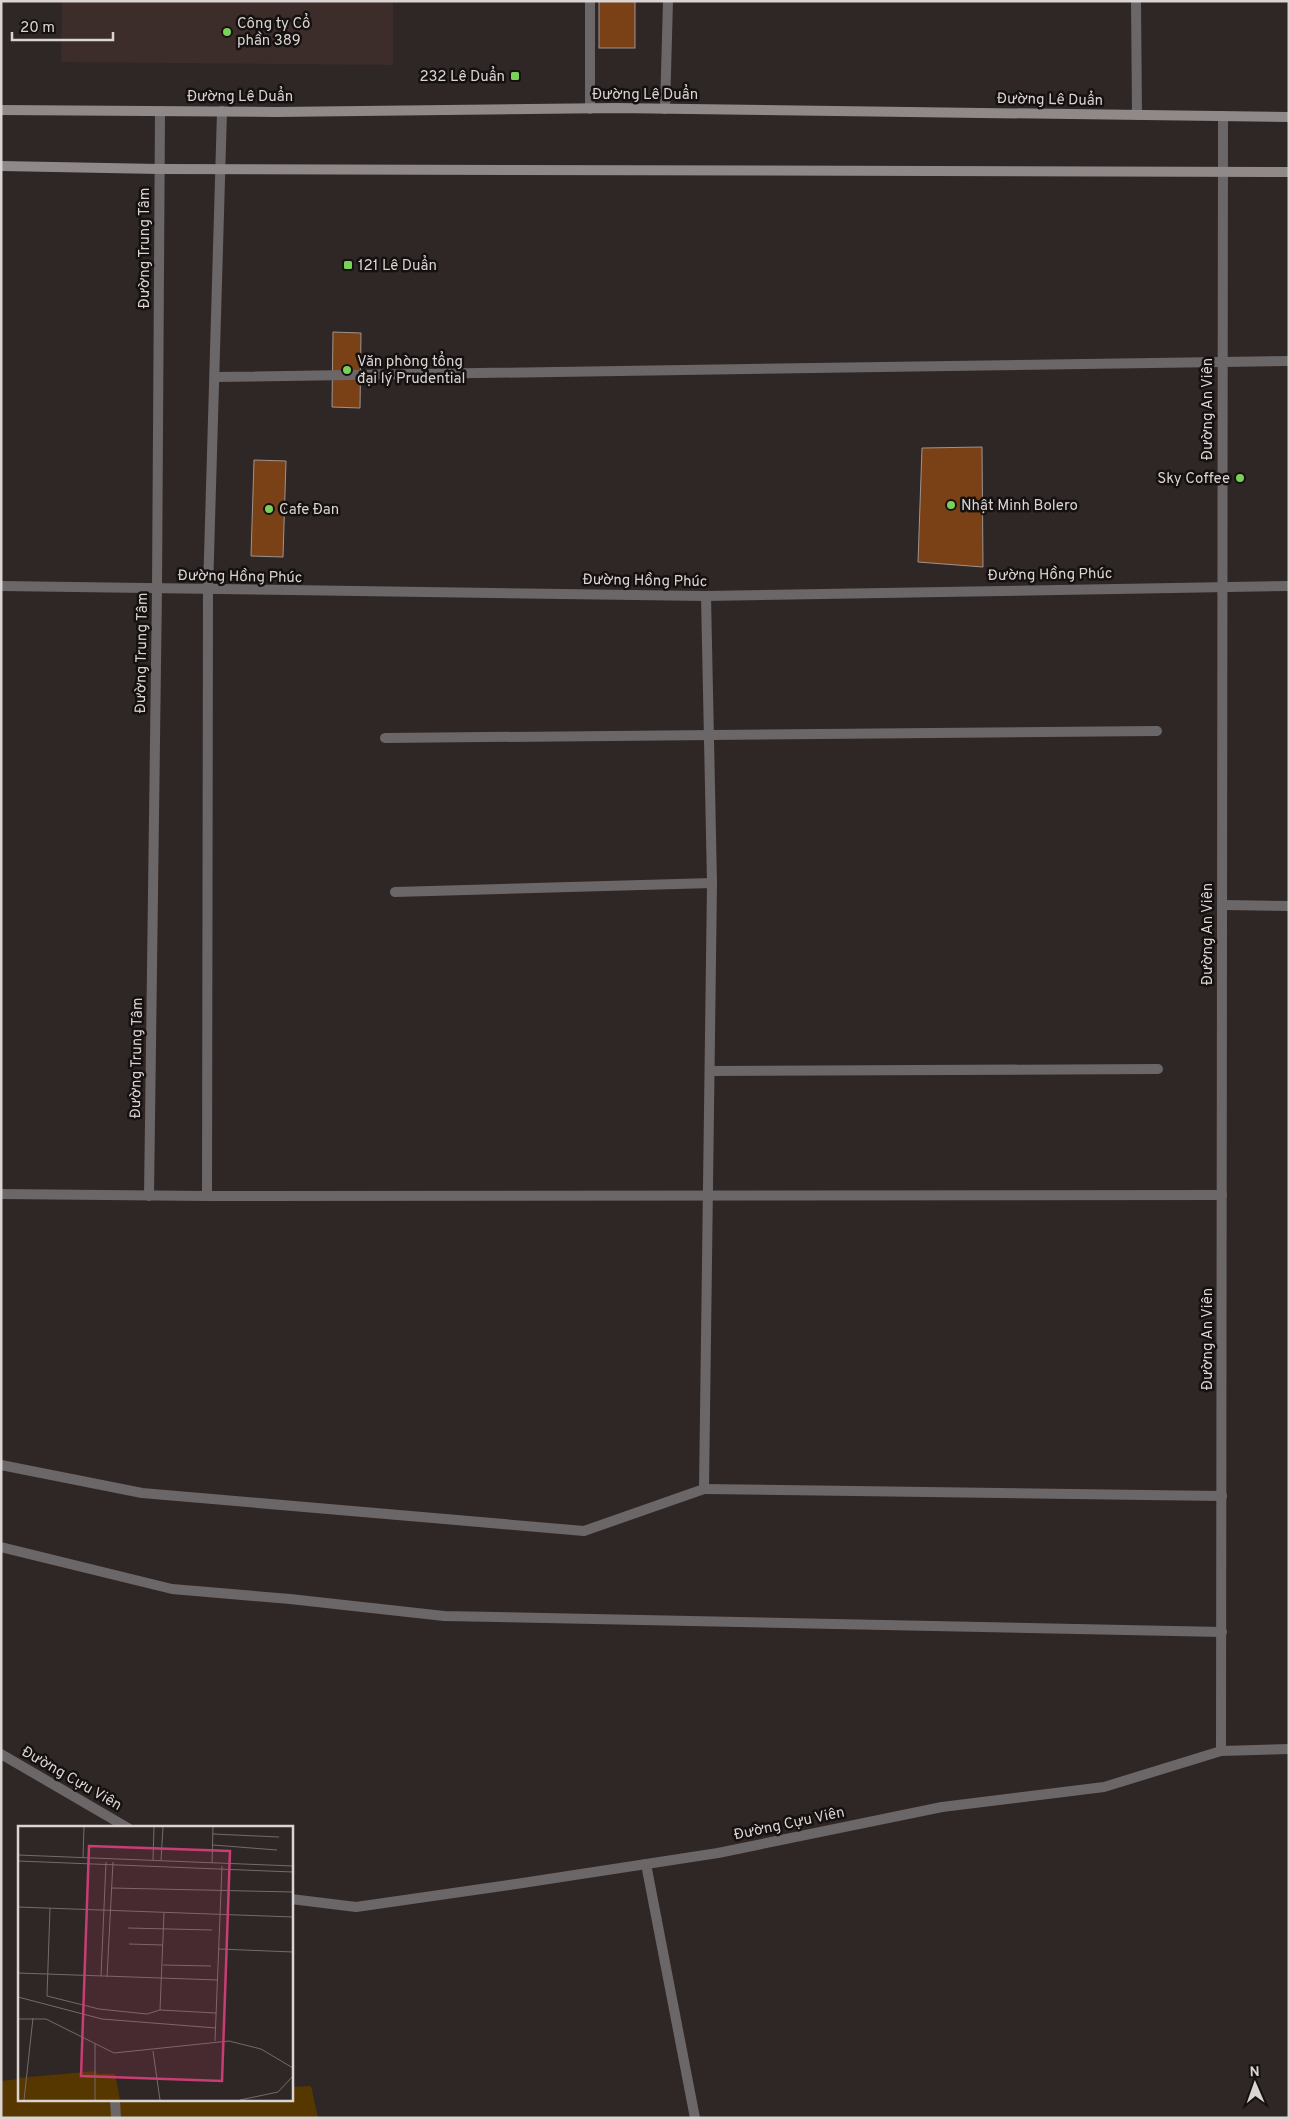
<svg xmlns="http://www.w3.org/2000/svg" width="1290" height="2119" viewBox="0 0 1290 2119" font-family="Overpass,sans-serif">
	<style>
		.built { fill: #3c2d2a }
		.green { fill: #563700 }
		.building { fill: #7a4116; stroke: #9d948f }
		.lines { fill: none; stroke-linecap: round; stroke-linejoin: round }
		.service { stroke: #6b6667; stroke-width: 10 }
		.minor { stroke: #6b6667; stroke-width: 10 }
		.tertiary { stroke: #6b6667; stroke-width: 10 }
		.secondary { stroke: #908989; stroke-width: 10 }
		.poi-dot { fill: #79d157; stroke: #151110; stroke-width: 2 }
		.labels { text-anchor: middle; stroke-width: 5; stroke-linejoin: round; paint-order: stroke }
		.poi-label { font-size: 15px; fill: #dad4d3; stroke: #151110; text-anchor: start }
		.street-label { font-size: 15px; fill: #dad4d3; stroke: #151110 }
		.inset-road { fill: none; stroke: #736c6b; stroke-width: 1 }
		.view { fill: #c73e73; fill-opacity: 0.15; stroke: #c73e73; stroke-width: 2.5 }
		.inset-edge { fill: none; stroke: #dad4d3; stroke-width: 2.5 }
	</style>
	<rect width="100%" height="100%" fill="#2f2725"/>
	<!-- built -->
	<path class="built" d="M62 1H393V65L61 62Z"/>
	<!-- green -->
	<path class="green" d="M19 2079V2100H291V2087L311 2086 318 2118H1V2081Z"/>
	<!-- building -->
	<g class="building">
		<rect x="599" y="1" width="36" height="47"/>
		<path d="M333 332 361 333 360 408 332 407Z"/>
		<path d="M982 447 983 567 918 562 922 448Z"/>
		<path d="M254 460 286 461 283 557 251 556Z"/>
	</g>
	<g class="lines">
		<!-- service -->
		<g class="service">
			<path d="M590 109V1"/>
			<path d="M665 109 668 1"/>
			<path d="M215 377 1289 361"/>
			<path d="M385 738 1157 731"/>
			<path d="M395 892 712 883"/>
			<path d="M710 1071 1158 1069"/>
			<path d="M1 1465 142 1493 584 1531 704 1489 712 883 706 596"/>
			<path d="M704 1489 1222 1496"/>
			<path d="M1 1547 172 1589 290 1599 444 1616 1222 1632"/>
			<path d="M646 1864 695 2118"/>
			<path d="M115 2100 116 2118"/>
		</g>
		<!-- minor -->
		<g class="minor">
			<path d="M1136 1 1137 115"/>
			<path d="M1 586 706 596 1289 586"/>
			<path d="M1 1194 207 1196 1222 1195"/>
			<path d="M149 1196 157 589 160 111"/>
			<path d="M207 1196 208 590 222 111"/>
		</g>
		<!-- tertiary -->
		<g class="tertiary">
			<path d="M1223 905 1289 906"/>
			<path d="M1221 1751 1223 116"/>
			<path d="M1 1754 128 1828"/>
			<path d="M291 1899 356 1907 516 1884 718 1853 942 1807 1104 1787 1221 1751 1289 1749"/>
		</g>
		<!-- secondary -->
		<g class="secondary">
			<path d="M1 110 276 112 615 108 1289 117"/>
			<path d="M1 166 159 169 1289 172"/>
		</g>
	</g>
	<!-- markers -->
	<g class="poi-dot">
		<circle cx="227" cy="32" r="5"/>
		<rect x="510" y="71" width="10" height="10" rx="2.5"/>
		<rect x="343" y="260" width="10" height="10" rx="2.5"/>
		<circle cx="347" cy="370" r="5"/>
		<circle cx="1240" cy="478" r="5"/>
		<circle cx="951" cy="505" r="5"/>
		<circle cx="269" cy="509" r="5"/>
	</g>
	<g class="labels">
		<!-- poi labels -->
		<g class="poi-label">
			<text x="237" y="28">Công ty Cổ<tspan x="237" dy="17">phần 389</tspan></text>
			<text x="505" y="81" text-anchor="end">232 Lê Duẩn</text>
			<text x="358" y="270">121 Lê Duẩn</text>
			<text x="357" y="366">Văn phòng tổng<tspan x="357" dy="17">đại lý Prudential</tspan></text>
			<text x="1230" y="483" text-anchor="end">Sky Coffee</text>
			<text x="961" y="510">Nhật Minh Bolero</text>
			<text x="279" y="514">Cafe Đan</text>
		</g>
		<!-- street labels -->
		<g class="street-label">
			<text x="645" y="99">Đường Lê Duẩn</text>
			<text x="240" y="101">Đường Lê Duẩn</text>
			<text transform="translate(1050 99) rotate(1)" y="5">Đường Lê Duẩn</text>
			<text transform="translate(144 248) rotate(-90)" y="5">Đường Trung Tâm</text>
			<text transform="translate(1207 409) rotate(-90)" y="5">Đường An Viên</text>
			<text transform="translate(1050 574) rotate(-1)" y="5">Đường Hồng Phúc</text>
			<text transform="translate(240 576) rotate(1)" y="5">Đường Hồng Phúc</text>
			<text transform="translate(645 580) rotate(1)" y="5">Đường Hồng Phúc</text>
			<text transform="translate(141 653) rotate(-89)" y="5">Đường Trung Tâm</text>
			<text transform="translate(1207 934) rotate(-90)" y="5">Đường An Viên</text>
			<text transform="translate(136 1058) rotate(-89)" y="5">Đường Trung Tâm</text>
			<text transform="translate(1207 1339) rotate(-90)" y="5">Đường An Viên</text>
			<text transform="translate(72 1778) rotate(30)" y="5">Đường Cựu Viên</text>
			<text transform="translate(789 1823) rotate(-12)" y="5">Đường Cựu Viên</text>
		</g>
	</g>
	<!-- overview -->
	<g transform="translate(18 1826)">
		<rect width="275" height="275" fill="#2f2725"/>
		<path d="M78 245 79 248H97L102 274H0V252Z" fill="#563700"/>
		<path class="inset-road" d="M195 8 261 11M195 19 259 24M0 29 275 40M65 32 66 1M135 34 136 1M143 34 145 1M0 35 275 46M194 37 195 1M93 62 275 66M0 81 275 91M32 82 29 170 81 183 129 188 142 184 146 87M110 102 194 104M111 118 145 119M201 123 275 126M145 139 193 140M0 147 200 154M83 150 88 36M89 151 95 36M0 171 84 193 198 202M142 184 198 187M0 193H28L96 227 211 215 243 223 275 242M197 215 204 40M77 218V274M135 225 142 274M6 274 15 192M222 274 260 266 275 250"/>
		<path class="view" d="M71 20 212 25 204 255 63 250Z"/>
		<rect width="275" height="275" class="inset-edge"/>
	</g>
	<!-- border -->
	<rect width="1290" height="2119" fill="none" stroke="#dad4d3" stroke-width="5"/>
	<!-- north arrow -->
	<g transform="translate(1255 2084) rotate(358)" stroke="#151110" stroke-width="4" paint-order="stroke">
	<path d="M0-4L9 19L0 12L-9 19Z" fill="#dad4d3"/>
	<text y="-8" font-size="14" font-weight="bold" text-anchor="middle" fill="#dad4d3">N</text>
	</g>
	<!-- scale -->
	<path d="M12 32v8h101v-8" fill="none" stroke="#dad4d3" stroke-width="2.5"/>
	<text x="20" y="32" font-size="15" fill="#dad4d3" stroke="#151110" stroke-width="4" paint-order="stroke">20 m</text>
</svg>
